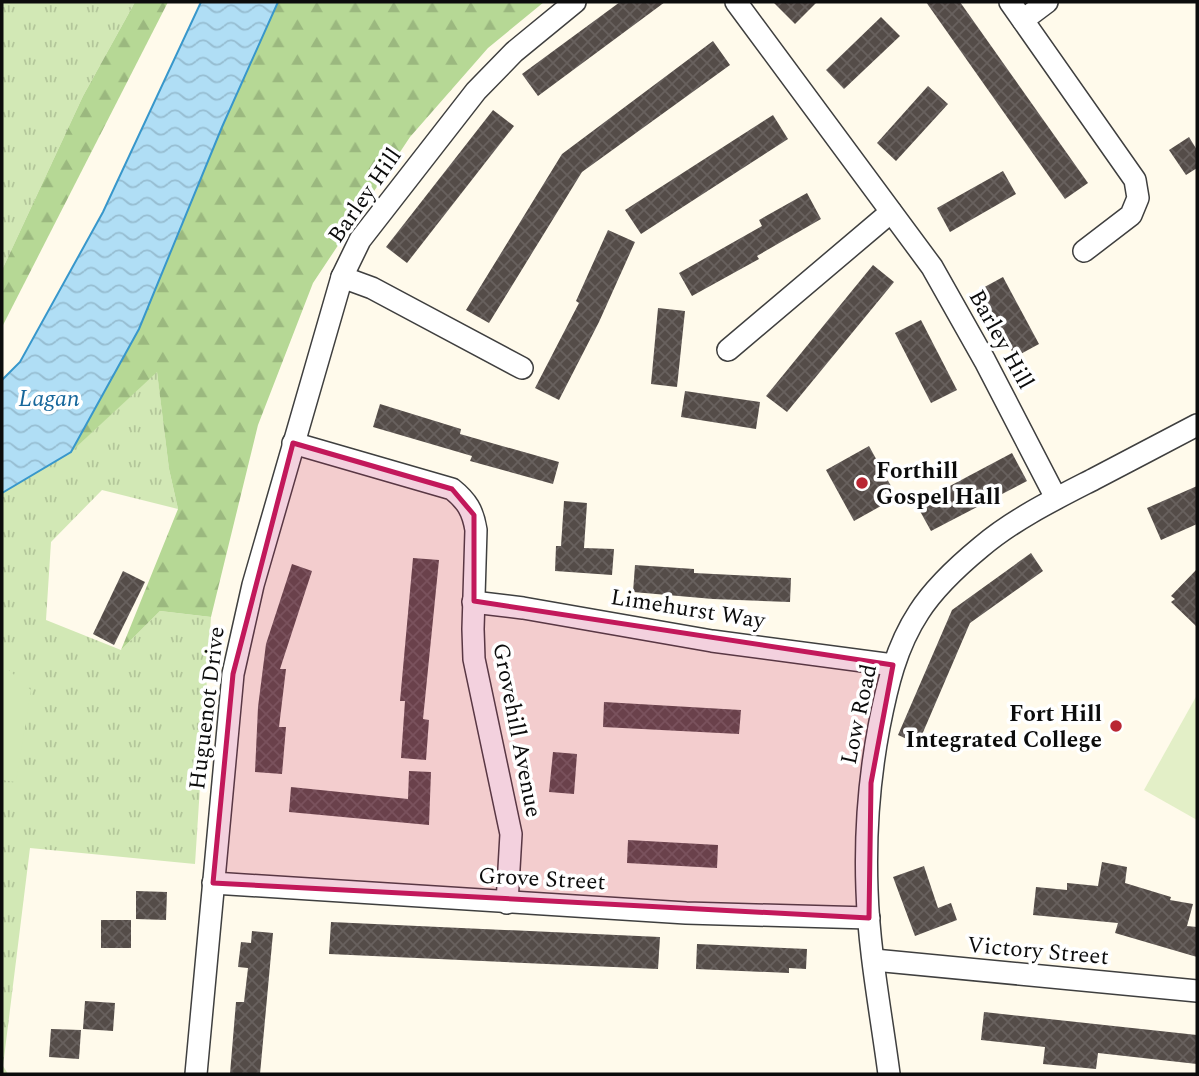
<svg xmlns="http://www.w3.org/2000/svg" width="1199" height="1076" viewBox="0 0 1199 1076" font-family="Spectral,serif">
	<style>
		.grass { fill: url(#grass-tufts) }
		.forest { fill: url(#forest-firs) }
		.park { fill: #d2e8b5 }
		.pitch { fill: #e3efc7 }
		.water { fill: url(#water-waves); stroke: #3897cb; stroke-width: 2 }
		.building { fill: url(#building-cross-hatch) }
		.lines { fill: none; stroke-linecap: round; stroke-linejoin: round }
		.street-casing { stroke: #3f3f3f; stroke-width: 24 }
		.street { stroke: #fff; stroke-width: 21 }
		.marked { fill: #c2185b; fill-opacity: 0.2; stroke: #c2185b; stroke-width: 5; stroke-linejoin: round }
		.poi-dot { fill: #b92633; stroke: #fff; stroke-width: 2.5 }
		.labels { text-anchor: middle; stroke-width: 7; stroke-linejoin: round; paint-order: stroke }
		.street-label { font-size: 23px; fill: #0c0c0c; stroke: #fff }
		.poi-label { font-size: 23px; font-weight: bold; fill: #0c0c0c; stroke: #fff; text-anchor: start }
		.water-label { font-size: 24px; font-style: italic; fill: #17679b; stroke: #fff }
	</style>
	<defs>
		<pattern id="grass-tufts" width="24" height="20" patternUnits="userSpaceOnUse" patternTransform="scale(1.75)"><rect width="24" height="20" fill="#d2e8b5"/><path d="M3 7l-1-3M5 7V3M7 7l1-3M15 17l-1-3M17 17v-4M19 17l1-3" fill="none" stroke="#b3c69a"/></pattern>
		<pattern id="forest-firs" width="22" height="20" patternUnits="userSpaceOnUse" patternTransform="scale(1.75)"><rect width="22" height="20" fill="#b6d895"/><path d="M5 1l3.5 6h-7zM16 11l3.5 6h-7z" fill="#9bb87f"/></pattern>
		<pattern id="water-waves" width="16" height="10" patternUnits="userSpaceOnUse" patternTransform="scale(1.75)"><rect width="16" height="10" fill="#b0def5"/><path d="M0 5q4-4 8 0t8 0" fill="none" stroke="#96bdd1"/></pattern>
		<pattern id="building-cross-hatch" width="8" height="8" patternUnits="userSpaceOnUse" patternTransform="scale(1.75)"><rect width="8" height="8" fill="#544c48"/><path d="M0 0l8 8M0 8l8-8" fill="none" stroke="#68615e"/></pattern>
	</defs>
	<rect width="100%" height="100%" fill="#fffaeb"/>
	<!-- grass -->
	<g class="grass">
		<path d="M2 2H135L83 96 2 270Z"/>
		<path d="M157 371 169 469 178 509 102 490 51 542 46 620 121 650 160 611 211 617 195 864 30 848 3 1066 8 1074H2V493L75 448Z"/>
	</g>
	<!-- forest -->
	<g class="forest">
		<path d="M135 2H168L2 327V270L83 96Z"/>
		<path d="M278 2H544L488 48 410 137 313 283 258 425 211 617 160 611 121 650 178 509 169 469 157 372 71 452 139 329 222 127Z"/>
	</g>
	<!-- park -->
	<path class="park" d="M2 664 31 690 16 782 2 780Z"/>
	<!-- pitch -->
	<path class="pitch" d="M1197 695V820L1144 790Z"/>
	<!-- water -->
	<path class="water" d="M201 2H278L222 127 139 329 71 452 2 493V380L20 362 103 212Z"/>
	<!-- building -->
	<g class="building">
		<path d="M620 2H665L538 96 522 74Z"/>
		<path d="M773 2H817L795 24Z"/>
		<path d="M926 2H960L1088 183 1065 199Z"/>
		<path d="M881 17 900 36 844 89 826 70Z"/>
		<path d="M713 41 730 65 582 172 489 323 466 310 562 154Z"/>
		<path d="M928 86 948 104 896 161 877 143Z"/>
		<path d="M493 110 514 126 407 263 386 247Z"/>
		<path d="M773 115 788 139 641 234 625 210Z"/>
		<path d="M1189 137 1197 150V168L1186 175 1169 150Z"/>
		<path d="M1003 171 1016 194 950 232 937 208Z"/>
		<path d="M807 193 821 219 757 256 759 259 692 296 679 273 762 226 759 220Z"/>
		<path d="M608 230 635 242 599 322 559 400 535 388 579 303 576 301Z"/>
		<path d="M873 265 894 282 787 412 766 396Z"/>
		<path d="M1003 277 1039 344 1015 357 979 290Z"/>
		<path d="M658 308 685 311 677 387 651 384Z"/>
		<path d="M921 320 957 390 931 403 895 333Z"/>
		<path d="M685 391 760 402 756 429 681 417Z"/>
		<path d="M380 404 461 429 460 434 559 462 553 484 470 461 472 456 373 427Z"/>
		<path d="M869 446 897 497 854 521 826 470Z"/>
		<path d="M1012 453 1027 481 931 531 916 504Z"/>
		<path d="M1197 486V524L1161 540 1147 508Z"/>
		<path d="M564 501 587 503 584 548 614 549 612 575 555 571 556 546H561Z"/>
		<path d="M1031 553 1043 571 970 623 918 744 898 735 952 610Z"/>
		<path d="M413 558 439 560 423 719 429 720 426 760 401 758 405 701H400Z"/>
		<path d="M292 564 312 571 280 669H286L279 727H286L282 774 255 772 258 707 266 644Z"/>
		<path d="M635 565 694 569V573L791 578 790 602 713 599 633 592Z"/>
		<path d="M1197 569V627L1171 602 1175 599 1171 596Z"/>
		<path d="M123 571 145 582 114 645 93 634Z"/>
		<path d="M604 702 741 710 739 734 603 727Z"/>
		<path d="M553 752 577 754 574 794 549 792Z"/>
		<path d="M409 771 431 772 429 825 289 812 291 787 408 799Z"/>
		<path d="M628 840 718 845 717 868 627 863Z"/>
		<path d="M1102 862 1127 867 1125 883 1171 897 1170 900 1193 904 1187 926 1197 927V957L1115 933 1118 923 1033 915 1036 887 1067 890V883L1098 886Z"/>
		<path d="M924 866 938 908 951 903 957 920 915 936 893 877Z"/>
		<path d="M136 891 167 892 166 920 136 919Z"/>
		<rect x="101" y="920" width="30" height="28"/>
		<path d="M331 922 660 937 658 969 329 954Z"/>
		<path d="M252 931 273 933 260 1074H230L236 1002H244L248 968 238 967 241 942 251 943Z"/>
		<path d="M697 944 807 949 806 969 789 968V973L696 969Z"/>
		<path d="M85 1001 115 1003 113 1031 83 1029Z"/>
		<path d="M984 1012 1197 1035V1064L1098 1053 1096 1069 1043 1064 1045 1047 981 1040Z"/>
		<path d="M51 1029 81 1030 79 1059 49 1057Z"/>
	</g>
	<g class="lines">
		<defs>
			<g id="street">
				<path d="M736 2 932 267 985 361 1056 498"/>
				<path d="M1010 2 1135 180 1138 198 1131 215 1084 251"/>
				<path d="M1023 20 1047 2"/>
				<path d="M342 277 372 288 522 368"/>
				<path d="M728 350 891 212"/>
				<path d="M293 443 452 489C467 501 473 511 476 530L473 629 474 659 511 834 507 903"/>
				<path d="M473 602 523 608 712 641 893 665"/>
				<path d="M213 883 686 913 869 918"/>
				<path d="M874 960 1197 991"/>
				<path d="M196 1074 233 674 253 585 342 277 360 240 476 91 514 52 575 2"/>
				<path d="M889 1074C881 1013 869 952 867 890 865 836 869 780 879 727 887 686 896 647 919 612 935 587 958 566 981 547 1014 519 1055 499 1094 479 1128 461 1163 443 1197 425"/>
			</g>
		</defs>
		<!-- street casing -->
		<use href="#street" class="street-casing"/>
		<!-- street -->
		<use href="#street" class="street"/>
	</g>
	<!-- marked area -->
	<path class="marked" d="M293 443 452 489 474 515V601L893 665 871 783 869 918 213 883 233 674Z"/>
	<!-- markers -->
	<g class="poi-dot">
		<circle cx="862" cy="483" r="7"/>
		<circle cx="1116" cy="726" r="7"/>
	</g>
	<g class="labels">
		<!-- street labels -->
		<g class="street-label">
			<text transform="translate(364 195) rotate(-55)" y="8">Barley Hill</text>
			<text transform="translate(1002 339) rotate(61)" y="8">Barley Hill</text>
			<text transform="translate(688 608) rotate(9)" y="8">Limehurst Way</text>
			<text transform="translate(206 708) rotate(-83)" y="8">Huguenot Drive</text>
			<text transform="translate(858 714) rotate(-78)" y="8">Low Road</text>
			<text transform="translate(518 730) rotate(79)" y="8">Grovehill Avenue</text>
			<text transform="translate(542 878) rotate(3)" y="8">Grove Street</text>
			<text transform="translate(1038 950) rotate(5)" y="8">Victory Street</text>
		</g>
		<!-- poi labels -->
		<g class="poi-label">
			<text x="876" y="478">Forthill<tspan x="876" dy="26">Gospel Hall</tspan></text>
			<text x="1102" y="721" text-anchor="end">Fort Hill<tspan x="1102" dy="26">Integrated College</tspan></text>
		</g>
		<!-- water labels -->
		<g class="water-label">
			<text x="49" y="406">Lagan</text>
		</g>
	</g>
	<!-- border -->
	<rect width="1199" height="1076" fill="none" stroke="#0c0c0c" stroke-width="7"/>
</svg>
